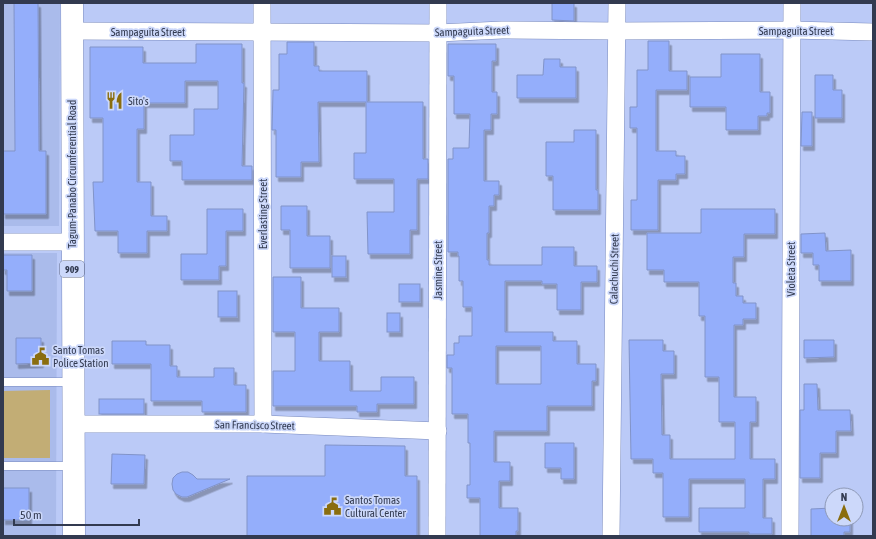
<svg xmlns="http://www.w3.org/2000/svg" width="876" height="539" viewBox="0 0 876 539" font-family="'Asap Condensed',sans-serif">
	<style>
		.built { fill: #aabbeb }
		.green { fill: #c2ad75 }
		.building { fill: #94aefb; stroke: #8193c8; fill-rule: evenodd; filter: url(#shadow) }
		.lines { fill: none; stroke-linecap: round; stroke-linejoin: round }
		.service-casing { stroke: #798abe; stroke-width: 9 }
		.minor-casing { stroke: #798abe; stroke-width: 18 }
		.primary-casing { stroke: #798abe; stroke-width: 23 }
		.service { stroke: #fff; stroke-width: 8 }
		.minor { stroke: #fff; stroke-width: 17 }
		.primary { stroke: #fff; stroke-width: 22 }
		.labels { text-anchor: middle; stroke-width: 3.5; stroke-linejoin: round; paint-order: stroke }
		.shield { fill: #ccd8fa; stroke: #606983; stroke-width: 1 }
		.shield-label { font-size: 10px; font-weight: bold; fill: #323a50 }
		.street-label { font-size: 11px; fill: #323a50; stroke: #ccd8fa }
		.poi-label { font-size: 11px; fill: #323a50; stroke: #ccd8fa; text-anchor: start }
	</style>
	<defs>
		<filter id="shadow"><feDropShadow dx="2.5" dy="4.5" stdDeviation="0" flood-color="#0004"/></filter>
	</defs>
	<rect width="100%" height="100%" fill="#bbcaf7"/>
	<!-- built -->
	<g class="built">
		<path d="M3 3H60L59 226H3Z"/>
		<path d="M3 253H57L56 536H3Z"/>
	</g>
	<!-- green -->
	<path class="green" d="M50 390V458H3V391Z"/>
	<!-- building -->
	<g class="building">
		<path d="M14 3H38L39 151H46V214H3V151H15Z"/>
		<path d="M552 3H574V21L552 20Z"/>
		<path d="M648 41H669V71H687V90H656V151H676V156H685V174H676V180H658V230H631V200H637V128H630V107H637V70H648Z"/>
		<path d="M287 42H314V66H319V71H367V102H423V159H428V179H417V230H410V254H368L367 212H394V179H354V153H366V102H318L319 162H301V177H276V130H272L273 90H279V54H287Z"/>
		<path d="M196 44H242V83H244L242 166H252V180H182V161H170V135H194V109H218V81H185V103H144V129H137V182H151V216H167V231H147V253H118V231H95L93 182H103V118H90V47H143V63H196Z"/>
		<path d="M448 44H496V61H492V92H497V114H491V130H484V181H499V195H494V206H489V233H487V260H489V265H542V247H574V266H597V282H581V310H557V284H542V281H505V332H553V341H577V364H596V381H592V406H547V431H494V462H510V481H499V508H518V531H516V536H480V498H467V485H470V443H468V414H452V368H447V355H454V343H459V336H472V307H463V281H459V256H458V252H448V159H453V148H469L470 114H454V76H448ZM496 346H541V384H496Z"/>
		<path d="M721 54H760V92H770V113H767V116H758V130H726V107H690V77H721Z"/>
		<path d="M544 59H560V67H576V98H517V75H543Z"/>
		<path d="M815 75H833V90H842V118H815Z"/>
		<path d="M802 112H812V146H801Z"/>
		<path d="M574 130H596V190H598V210H553V176H546V142H574Z"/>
		<path d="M281 206H307V236H330V268H290V230H281Z"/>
		<path d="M207 209H243V231H226V266H219V280H181V254H207Z"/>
		<path d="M701 209H775V234H744V257H733V283H736V296H743V303H756V319H743V325H734V397H756V422H750V459H775V479H763V518H772V534H749V532H699V508H745V479H689V517H663V473H653V459H631L629 340H663V351H674V374H661L662 435H670V459H735V422H719V377H705V316H699V282H664V270H647V233H701Z"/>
		<path d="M825 233 826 251 851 250V281H819V265H813V253H801V234Z"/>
		<path d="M3 255H32V291H7V270H3Z"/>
		<rect x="332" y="256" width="14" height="21"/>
		<path d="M273 277H301V308H339V332H319V361H350V391H381V377H414V404H377V412H357V406H273V371H295V332H273Z"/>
		<rect x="399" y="284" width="21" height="18"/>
		<rect x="218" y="291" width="19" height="26"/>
		<rect x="387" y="313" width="13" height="19"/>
		<path d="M16 338H41V363L16 364Z"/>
		<path d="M804 340H834V357L804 358Z"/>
		<path d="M112 341H146V345H170V366H177V377H214V368H234V385H246V412H202V401H151V364H112Z"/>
		<path d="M804 384H817L818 410H850L851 431H836V453H820V478H800V410H804Z"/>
		<rect x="99" y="399" width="45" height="15"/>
		<path d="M545 443H574V479H561V468H545Z"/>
		<path d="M325 445 405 446V476H417V536H247V476H325Z"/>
		<path d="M112 454 145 455 144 484H111Z"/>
		<path d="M182 472H188L193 475 197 479H230L187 497H182L176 494 173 490 172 484 173 478 177 474Z"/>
		<rect x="3" y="488" width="26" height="32"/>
		<path d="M832 508V519H850V532H844V536H811V509Z"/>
	</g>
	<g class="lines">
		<defs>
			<g id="service">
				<path d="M3 382H72"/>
				<path d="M3 466H72"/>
			</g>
			<g id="minor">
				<path d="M262 3 263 424"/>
				<path d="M72 31 438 33 502 30 616 31 791 30 873 32"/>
				<path d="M3 242H72"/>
				<path d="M73 424H263L438 431"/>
				<path d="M437 536 438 3"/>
				<path d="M611 536 617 3"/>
				<path d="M790 536 792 3"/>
			</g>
			<path id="primary" d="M72 3 74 536"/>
		</defs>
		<!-- service casing -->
		<use href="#service" class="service-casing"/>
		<!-- minor casing -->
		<use href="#minor" class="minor-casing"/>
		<!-- primary casing -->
		<use href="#primary" class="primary-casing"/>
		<!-- service -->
		<use href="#service" class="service"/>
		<!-- minor -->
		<use href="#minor" class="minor"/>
		<!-- primary -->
		<use href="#primary" class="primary"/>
	</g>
	<!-- icons -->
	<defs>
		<symbol id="restaurant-bare" viewBox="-9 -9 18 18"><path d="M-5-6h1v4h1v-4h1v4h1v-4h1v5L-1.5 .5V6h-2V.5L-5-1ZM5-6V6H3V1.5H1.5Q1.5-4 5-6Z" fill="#8a6d0e" stroke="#ccd8fa" stroke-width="2.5" paint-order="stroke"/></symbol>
		<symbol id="civic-bare" viewBox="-9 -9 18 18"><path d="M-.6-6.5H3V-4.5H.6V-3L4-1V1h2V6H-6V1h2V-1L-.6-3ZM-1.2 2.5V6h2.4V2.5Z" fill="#8a6d0e" stroke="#ccd8fa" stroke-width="2.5" paint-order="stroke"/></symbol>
	</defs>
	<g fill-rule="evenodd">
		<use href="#restaurant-bare" x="102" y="88" width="25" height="25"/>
		<use href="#civic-bare" x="28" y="344" width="25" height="25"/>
		<use href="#civic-bare" x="320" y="494" width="25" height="25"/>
	</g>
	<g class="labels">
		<!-- shield labels -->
		<rect class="shield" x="60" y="261" width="24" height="16" rx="3"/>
		<g class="shield-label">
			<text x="72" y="273">909</text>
		</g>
		<!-- street labels -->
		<g class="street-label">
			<text transform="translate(472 31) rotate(-2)" y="4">Sampaguita Street</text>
			<text x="796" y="35">Sampaguita Street</text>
			<text x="148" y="36">Sampaguita Street</text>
			<text transform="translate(72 174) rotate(-90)" y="4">Tagum-Panabo Circumferential Road</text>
			<text transform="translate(263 214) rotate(-90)" y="4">Everlasting Street</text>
			<text transform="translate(614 269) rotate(-89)" y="4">Calachuchi Street</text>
			<text transform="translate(791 269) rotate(-90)" y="4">Violeta Street</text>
			<text transform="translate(438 270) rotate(-90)" y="4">Jasmine Street</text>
			<text transform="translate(255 425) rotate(1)" y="4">San Francisco Street</text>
		</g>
		<!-- poi labels -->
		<g class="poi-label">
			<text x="128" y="105">Sito's</text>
			<text x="53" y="354">Santo Tomas<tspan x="53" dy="13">Police Station</tspan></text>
			<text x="345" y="504">Santos Tomas<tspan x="345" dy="13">Cultural Center</tspan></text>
		</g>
	</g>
	<!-- border -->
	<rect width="876" height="539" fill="none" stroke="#323a50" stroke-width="8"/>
	<!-- north arrow -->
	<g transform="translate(844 507)"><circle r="19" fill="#ccd8fa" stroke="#8e99b6"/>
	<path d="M0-3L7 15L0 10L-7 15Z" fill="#8a6d0e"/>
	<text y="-6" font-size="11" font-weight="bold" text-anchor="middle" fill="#323a50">N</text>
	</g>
	<!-- scale -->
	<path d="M14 519v6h125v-6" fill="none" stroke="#323a50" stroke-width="2"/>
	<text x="20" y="519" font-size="12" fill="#323a50" stroke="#ccd8fa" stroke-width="3" paint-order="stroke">50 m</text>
</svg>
